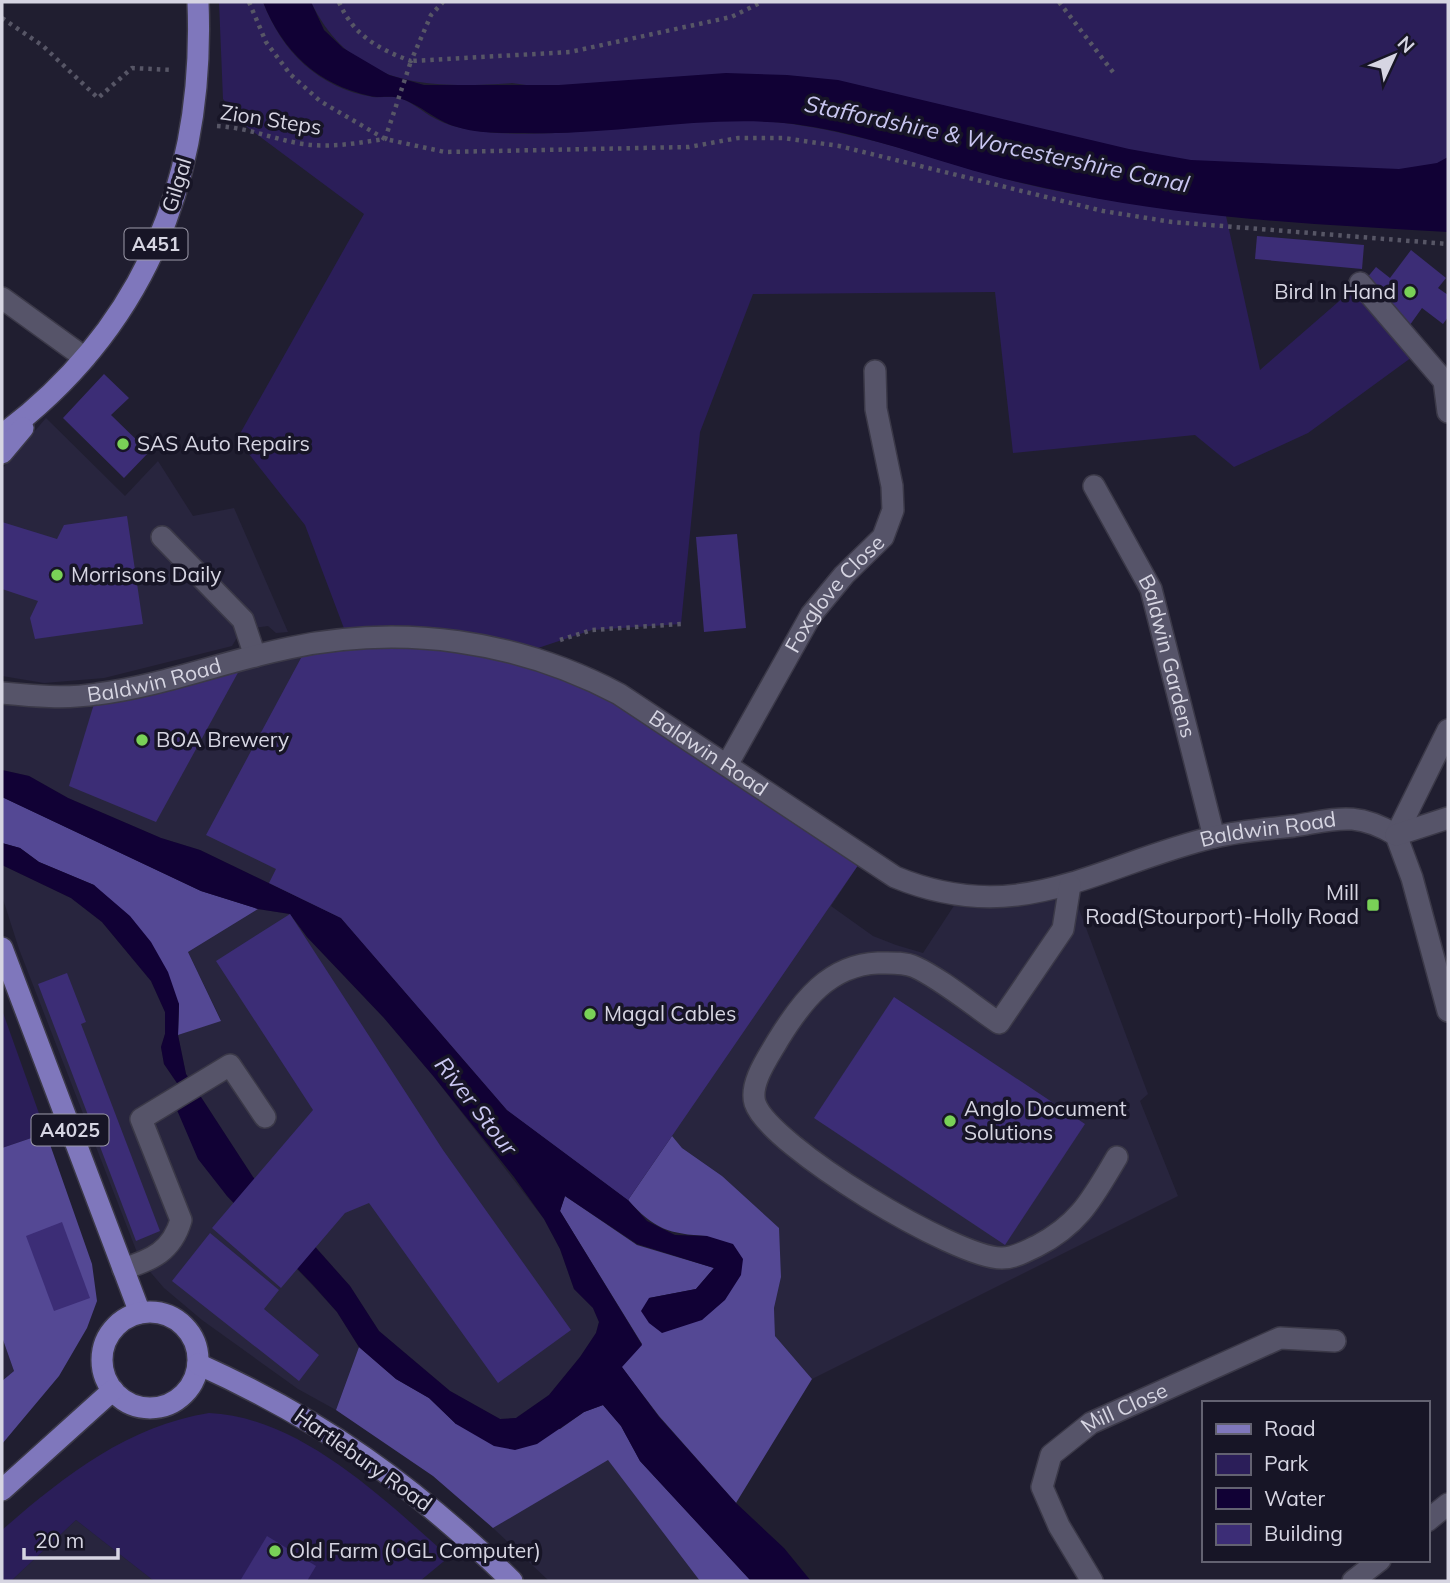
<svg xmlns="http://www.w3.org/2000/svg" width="1450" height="1583" viewBox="0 0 1450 1583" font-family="Mulish,sans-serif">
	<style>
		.built { fill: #28253e }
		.green { fill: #2b1e59 }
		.forest { fill: #544894 }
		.water { fill: #110135 }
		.building { fill: #3c2d76 }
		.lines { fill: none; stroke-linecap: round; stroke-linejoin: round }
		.minor-casing { stroke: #3b3948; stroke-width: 24 }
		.major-casing { stroke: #3b3948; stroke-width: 24 }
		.path { stroke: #575666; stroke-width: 4.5; stroke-dasharray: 3.5 5; stroke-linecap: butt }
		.minor { stroke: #565469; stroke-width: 21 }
		.major { stroke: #7f77bc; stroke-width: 21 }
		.poi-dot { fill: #79d157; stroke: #171526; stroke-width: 2.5 }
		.labels { text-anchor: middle; stroke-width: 7; stroke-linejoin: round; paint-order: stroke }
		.shield { fill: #171526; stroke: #9d9baa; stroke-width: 2 }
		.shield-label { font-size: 19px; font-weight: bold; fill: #d6d5e2 }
		.street-label { font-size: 21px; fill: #d6d5e2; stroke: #171526 }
		.poi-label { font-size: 21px; fill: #d6d5e2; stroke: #171526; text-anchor: start }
		.water-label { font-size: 23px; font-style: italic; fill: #c9c6f1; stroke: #171526 }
	</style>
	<rect width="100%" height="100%" fill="#201e30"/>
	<!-- built -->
	<g class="built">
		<path d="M46 418 125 496 158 461 193 516 234 508 288 632 276 633 268 626 246 629 241 631 232 646 104 678 44 683 2 676V469Z"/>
		<path d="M289 648 863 858 831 906 873 936 896 945 923 953 961 895 1070 885 1148 1094 1140 1101 1178 1196 812 1379 775 1336 774 1308 781 1277 722 1176 682 1148 672 1137 628 1200 507 1110 341 918 200 850 161 838 68 798 29 776 2 770V693L39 697Z"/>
		<path d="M2 865 71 898 102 922 151 981 165 1012V1034L161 1047 164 1064 177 1083V1110L227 1196 316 1289 337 1312 359 1347 336 1410 298 1389 202 1320 164 1288 140 1260 19 949 2 896Z"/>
		<path d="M258 909 290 914 307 937 384 1018 434 1077 544 1219 560 1249 574 1289 593 1308 599 1322 596 1333 580 1357 549 1395 516 1418 500 1419 450 1391 379 1331 350 1286 253 1177 186 1074 178 1035 221 1020 188 952Z"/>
		<path d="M2 1337 14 1371 2 1381Z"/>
		<path d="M608 1459 686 1560 700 1581H549L493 1528Z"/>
		<path d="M76 1520 154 1581H11Z"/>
	</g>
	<!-- green -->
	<g class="green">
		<path d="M219 2H263C282 52 319 88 373 97 380 98 387 96 394 97 410 99 422 112 436 119 455 129 476 131 497 133 597 139 698 109 798 125 873 136 944 163 1017 182 1086 199 1156 207 1226 216L1260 370 1360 283 1419 352 1308 433 1234 467 1195 435 1013 453 995 292 753 294 700 432 681 624 592 630 523 653 348 639 305 525 237 439 364 214 247 127 223 99Z"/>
		<path d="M311 2H1448V201L1046 159 512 83C428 89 352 87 311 2Z"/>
		<path d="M2 1010 46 1133 2 1148Z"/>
		<path d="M209 1413C300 1417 384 1499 449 1557L420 1581H154L76 1520 11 1581H2V1530C63 1477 127 1426 209 1413Z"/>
	</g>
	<!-- forest -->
	<g class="forest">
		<path d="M2 797 201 891 258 909 188 952 221 1021 178 1035 179 1004 94 885 39 862 20 848 2 843Z"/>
		<path d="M46 1133 92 1264 97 1301 87 1328 59 1376 2 1444V1381L14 1371 2 1337V1148Z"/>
		<path d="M672 1136 682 1148 722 1176 779 1228 781 1277 774 1308 775 1336 812 1379 736 1503 659 1416 621 1366 642 1344 560 1211 565 1196 637 1245 714 1268 696 1289 649 1298 725 1300 707 1236C669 1234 654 1229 628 1200Z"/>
		<path d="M359 1347 396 1379 429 1398 456 1424 560 1429 584 1412 603 1405 621 1426 640 1461 751 1581H700L608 1460 493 1528 433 1476 336 1410Z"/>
	</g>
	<!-- water -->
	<g class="water">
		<path d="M263 2H311L324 30 343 48 389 75 424 85H559L726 73 787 75 838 80 1129 149 1191 160 1399 169 1437 163 1448 157V232C1324 225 1197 219 1074 194 1035 186 996 178 958 166 905 150 850 131 794 124 704 114 615 136 525 133 503 133 479 134 457 127 435 121 418 102 395 97 387 96 379 98 370 96 317 84 283 52 263 2Z"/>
		<path d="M2 770 29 776 68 798 161 838 200 850 341 918 507 1110 628 1200 647 1221 675 1235 707 1236 733 1244 743 1259 741 1275 725 1300 702 1320 662 1333 649 1323 641 1311 649 1298 696 1289 714 1268 637 1244 565 1196 560 1211 642 1345 622 1367 659 1417 736 1503 784 1548 811 1581H751L640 1461 621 1426 603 1405 584 1412 537 1444 515 1450 494 1446 456 1424 429 1398 396 1379 359 1347 337 1312 313 1285 227 1196 198 1159 177 1110V1083L164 1064 161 1047 165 1034V1012L151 981 102 922 71 898 2 865V843L20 848 39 862 94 885 130 916 151 942 168 972 179 1004 178 1035 186 1074 253 1177 350 1286 379 1331 450 1391 500 1419 516 1418 549 1395 580 1357 596 1333 599 1322 593 1308 574 1289 560 1249 544 1219 514 1177 434 1077 384 1018 307 937 290 914 258 909 201 891 2 797Z"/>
	</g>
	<!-- building -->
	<g class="building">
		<path d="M1257 236 1364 245 1362 269 1255 259Z"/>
		<path d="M1411 250 1446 278 1438 288 1448 295V317L1443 324 1422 308 1407 329 1366 279 1376 267 1390 278Z"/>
		<path d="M104 374 129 398 111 415 149 452 124 478 63 418Z"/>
		<path d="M127 516 143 624 35 639 30 618 38 601 2 589V522L57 539 64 525Z"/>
		<path d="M737 534 746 628 704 632 696 537Z"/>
		<path d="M464 641 574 670 863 858 628 1200 507 1110 341 918 269 883 276 869 206 835 308 645Z"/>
		<path d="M246 658 156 822 69 786 97 694Z"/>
		<path d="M290 914 443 1150 571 1330 498 1383 369 1203 345 1213 281 1288 212 1228 313 1110 216 961Z"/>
		<path d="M67 973 86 1022 81 1024 160 1231 136 1241 38 984Z"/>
		<path d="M894 997 1085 1124 1005 1245 814 1118Z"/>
		<path d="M62 1222 90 1298 54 1311 26 1236Z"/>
		<path d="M210 1233 279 1290 264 1309 319 1355 299 1381 172 1281Z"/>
		<path d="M267 1536 316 1566 307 1581H240Z"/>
	</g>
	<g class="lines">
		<defs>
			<g id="minor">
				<path d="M1360 283 1444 381 1448 412"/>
				<path d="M2 298 85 358"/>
				<path id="s1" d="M1094 486 1151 589 1214 837"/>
				<path d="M162 537 243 620 255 656"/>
				<path id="s2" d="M2 693C33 696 66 699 97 694 162 686 225 661 289 648 402 624 517 640 619 694L895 877C1021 929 1097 865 1214 837 1240 831 1268 829 1294 826 1338 819 1356 811 1396 835"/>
				<path id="s3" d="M727 765 811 615 844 575 883 537 893 510 892 486 876 409 875 371"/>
				<path d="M1396 835 1412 878 1448 1011"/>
				<path d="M1396 835 1448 730"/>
				<path d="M1396 835 1448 818"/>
				<path d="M1070 885 1063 929 999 1023C975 1007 940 978 915 967 904 962 890 963 878 963 829 965 802 1001 778 1040 769 1056 749 1083 755 1103 769 1146 957 1259 1002 1258 1015 1258 1026 1251 1037 1246 1080 1224 1093 1197 1117 1157"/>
				<path d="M123 1269C152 1260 172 1251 181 1220L141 1119 230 1065 265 1117"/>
				<path d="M1427 1521 1448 1504"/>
				<path id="s4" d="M1092 1581 1059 1526 1042 1487 1051 1455 1091 1423 1280 1338 1335 1341"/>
				<path d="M1353 1581 1380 1560"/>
			</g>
			<g id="major">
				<path d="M2 435C145 328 205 178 198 2"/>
				<path d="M2 453 23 428"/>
				<path d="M2 948 140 1313"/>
				<circle cx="150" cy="1360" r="48"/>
				<path d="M198 1364C324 1421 412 1484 512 1581"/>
				<path d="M2 1490 113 1390"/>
			</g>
		</defs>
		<!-- minor casing -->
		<use href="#minor" class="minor-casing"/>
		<!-- major casing -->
		<use href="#major" class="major-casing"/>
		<!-- path -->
		<g class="path">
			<path d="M249 2 266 42 290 74 320 101 385 139 445 152 689 147 738 138H783L839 146 1103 211 1172 222 1448 244"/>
			<path d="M339 2C353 35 378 49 411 61L431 15 443 2"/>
			<path d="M1059 2 1116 76"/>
			<path d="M2 18 43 46 98 98 132 68 173 70"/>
			<path d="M217 126C250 128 272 139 303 144 331 148 358 143 385 139L411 61 570 52 731 17 762 2"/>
			<path d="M560 640 592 630 681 624"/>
		</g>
		<!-- minor -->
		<use href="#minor" class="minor"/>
		<!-- major -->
		<use href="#major" class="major"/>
	</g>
	<!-- markers -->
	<g class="poi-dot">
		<circle cx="1410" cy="292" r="7"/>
		<circle cx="123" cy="444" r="7"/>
		<circle cx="57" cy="575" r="7"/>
		<circle cx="142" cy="740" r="7"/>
		<rect x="1366" y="898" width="14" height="14" rx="3.5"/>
		<circle cx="590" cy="1014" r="7"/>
		<circle cx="950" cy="1121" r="7"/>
		<circle cx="275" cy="1551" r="7"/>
	</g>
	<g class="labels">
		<!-- shield labels -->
		<g class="shield">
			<rect x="124.5" y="228.5" width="63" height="31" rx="5"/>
			<rect x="31.5" y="1114.5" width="77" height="31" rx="5"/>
		</g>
		<g class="shield-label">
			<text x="156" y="251">A451</text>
			<text x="70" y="1137">A4025</text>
		</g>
		<!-- street labels -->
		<g class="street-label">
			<text transform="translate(271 120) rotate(9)" y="7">Zion Steps</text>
			<text transform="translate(177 185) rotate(-73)" y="7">Gilgal</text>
			<text dy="7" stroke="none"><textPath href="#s3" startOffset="203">Foxglove Close</textPath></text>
			<text dy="7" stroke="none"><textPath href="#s1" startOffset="187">Baldwin Gardens</textPath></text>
			<text dy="7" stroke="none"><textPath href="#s2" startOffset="154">Baldwin Road</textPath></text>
			<text dy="7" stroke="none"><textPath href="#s2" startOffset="740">Baldwin Road</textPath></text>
			<text dy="7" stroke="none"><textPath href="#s2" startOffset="1349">Baldwin Road</textPath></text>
			<text dy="7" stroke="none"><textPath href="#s4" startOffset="228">Mill Close</textPath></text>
			<text transform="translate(363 1460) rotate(35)" y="7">Hartlebury Road</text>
		</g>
		<!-- poi labels -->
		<g class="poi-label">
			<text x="1396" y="299" text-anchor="end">Bird In Hand</text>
			<text x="137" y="451">SAS Auto Repairs</text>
			<text x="71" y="582">Morrisons Daily</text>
			<text x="156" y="747">BOA Brewery</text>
			<text x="1359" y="900" text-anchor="end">Mill<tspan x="1359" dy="24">Road(Stourport)-Holly Road</tspan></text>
			<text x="604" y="1021">Magal Cables</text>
			<text x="964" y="1116">Anglo Document<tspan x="964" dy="24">Solutions</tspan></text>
			<text x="289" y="1558">Old Farm (OGL Computer)</text>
		</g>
		<!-- water labels -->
		<g class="water-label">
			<text transform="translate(997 144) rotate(12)" y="8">Staffordshire &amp; Worcestershire Canal</text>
			<text transform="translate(476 1106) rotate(52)" y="8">River Stour</text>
		</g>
	</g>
	<!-- border -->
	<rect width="1450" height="1583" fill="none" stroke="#d6d5e2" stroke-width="7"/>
	<!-- legend -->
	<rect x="1202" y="1401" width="228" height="161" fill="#171526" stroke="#636271" stroke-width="2"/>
	<rect x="1216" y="1424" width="35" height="10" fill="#7f77bc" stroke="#636271" stroke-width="2"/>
	<text x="1264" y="1436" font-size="21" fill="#d6d5e2">Road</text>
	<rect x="1216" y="1454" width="35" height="21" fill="#2b1e59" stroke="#636271" stroke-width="2"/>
	<text x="1264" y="1471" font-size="21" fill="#d6d5e2">Park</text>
	<rect x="1216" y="1488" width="35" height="21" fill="#110135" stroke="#636271" stroke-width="2"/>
	<text x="1264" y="1506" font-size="21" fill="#d6d5e2">Water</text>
	<rect x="1216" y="1524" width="35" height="21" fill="#3c2d76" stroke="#636271" stroke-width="2"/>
	<text x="1264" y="1541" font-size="21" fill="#d6d5e2">Building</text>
	<!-- north arrow -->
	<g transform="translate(1394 56) rotate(46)" stroke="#171526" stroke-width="5" paint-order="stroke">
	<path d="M0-5L12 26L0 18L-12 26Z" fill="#d6d5e2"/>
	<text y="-10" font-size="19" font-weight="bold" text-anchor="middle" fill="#d6d5e2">N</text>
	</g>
	<!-- scale -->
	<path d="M24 1548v10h94v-10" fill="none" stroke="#d6d5e2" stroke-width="3.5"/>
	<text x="35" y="1548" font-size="21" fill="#d6d5e2" stroke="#171526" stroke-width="5" paint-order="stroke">20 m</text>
</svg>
